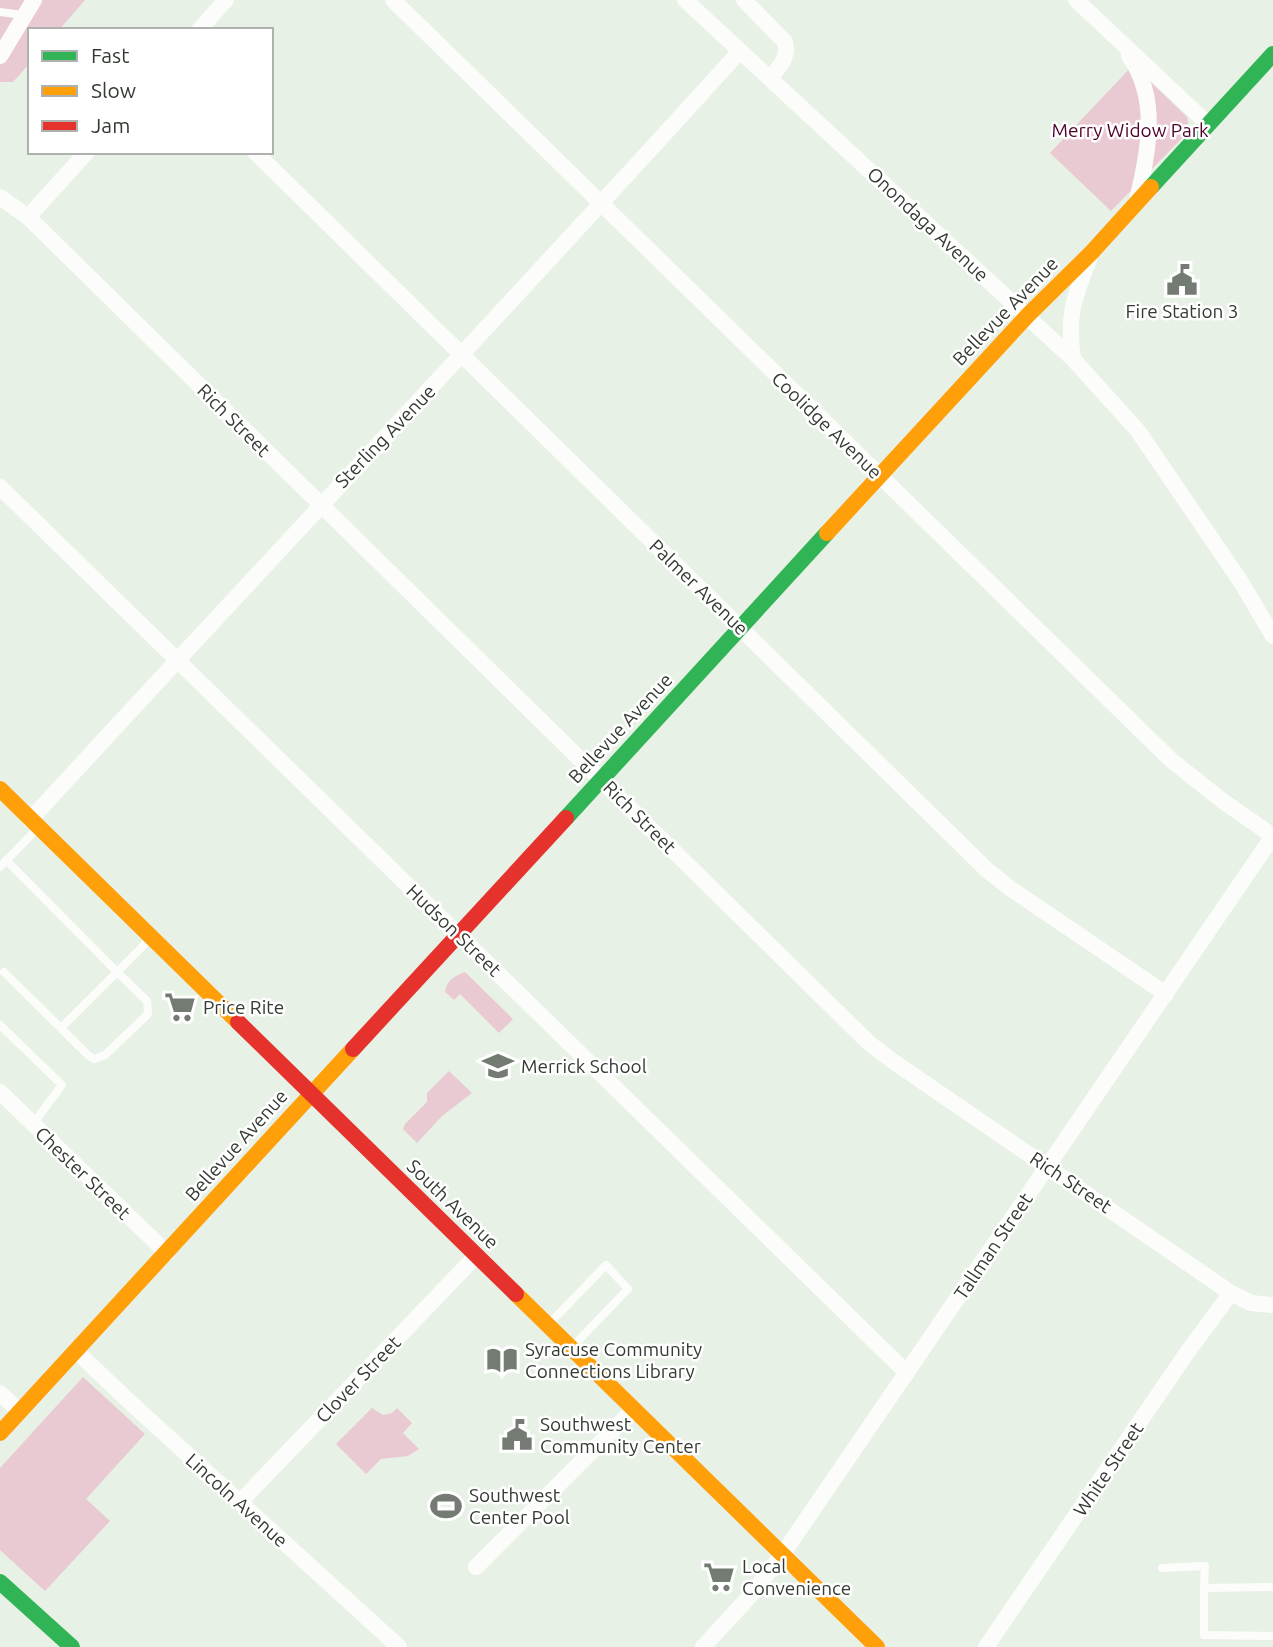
<svg xmlns="http://www.w3.org/2000/svg" width="1273" height="1647" viewBox="0 0 1273 1647" font-family="Ubuntu,sans-serif">
	<style>
		.green { fill: #eacad2 }
		.lines { fill: none; stroke-linecap: round; stroke-linejoin: round }
		.lane { stroke: #fcfdfb; stroke-width: 8 }
		.street { stroke: #fcfdfb; stroke-width: 16 }
		.fast { stroke: #30b455; stroke-width: 16 }
		.slow { stroke: #ff9f0a; stroke-width: 16 }
		.jam { stroke: #e5322d; stroke-width: 16 }
		.labels { text-anchor: middle; stroke-width: 5; stroke-linejoin: round; paint-order: stroke }
		.park-label { font-size: 19px; fill: #50032a; stroke: #fff }
		.street-label { font-size: 19px; fill: #343b33; stroke: #fff }
		.poi-label { font-size: 19px; fill: #343b33; stroke: #fff; text-anchor: start }
	</style>
	<rect width="100%" height="100%" fill="#e8f1e6"/>
	<!-- green -->
	<g class="green">
		<path d="M0 0H85L59 30H30V63L13 82H0Z"/>
		<path d="M1133 65 1187 117 1189 127 1186 134 1111 211 1050 153Z"/>
		<path d="M465 972 513 1019 499 1033 460 994 454 1000 445 992C447 980 454 976 465 972Z"/>
		<path d="M449 1071 472 1093 442 1116 417 1143 403 1129 405 1124 427 1102V1093Z"/>
		<path d="M83 1377 145 1434 86 1499 110 1521 45 1591 0 1550V1468Z"/>
		<path d="M372 1408 383 1415 392 1413 397 1408 412 1423 403 1433 419 1449 408 1456 381 1459 366 1474 336 1444Z"/>
	</g>
	<g class="lines">
		<!-- lane -->
		<g class="lane">
			<path d="M0 12 23 15"/>
			<path d="M6 860 117 972 149 940"/>
			<path d="M0 867 37 829"/>
			<path d="M4 972 88 1055 94 1059 105 1055 148 1014 147 1001 117 972 61 1028"/>
			<path d="M0 1025 62 1085 33 1124"/>
			<path d="M549 1324 606 1265 628 1289 573 1346"/>
			<path d="M1162 1568 1205 1566 1204 1588"/>
			<path d="M1273 1587 1204 1588V1635L1273 1636"/>
		</g>
		<!-- street -->
		<g class="street">
			<path d="M393 0 1171 760 1224 802 1273 836"/>
			<path d="M685 0 1073 359 1138 431 1241 582 1273 636"/>
			<path d="M744 0 785 42C789 58 780 66 770 78"/>
			<path d="M1076 0 1208 124"/>
			<path d="M199 30 226 0"/>
			<path d="M0 56 34 0"/>
			<path d="M1129 56C1160 99 1148 152 1137 200"/>
			<path d="M255 152 987 870 1011 889 1166 994"/>
			<path d="M0 197 28 217 869 1043 894 1062 1231 1293 1251 1303 1273 1305"/>
			<path d="M28 217 87 152"/>
			<path d="M1073 359C1067 316 1073 300 1089 260"/>
			<path d="M0 487 907 1373"/>
			<path d="M30 820C266 563 506 310 740 51"/>
			<path d="M0 1092 167 1253"/>
			<path d="M76 1351 132 1404 399 1647"/>
			<path d="M0 1393 19 1411"/>
			<path d="M240 1502 476 1256"/>
			<path d="M476 1567 633 1410"/>
			<path d="M703 1647 750 1596 782 1555 1273 836"/>
			<path d="M986 1647 1186 1354 1231 1293"/>
		</g>
		<!-- fast -->
		<g class="fast">
			<path d="M1151 187 1273 54"/>
			<path d="M566 818 827 533"/>
			<path d="M0 1582 72 1647"/>
		</g>
		<!-- slow -->
		<g class="slow">
			<path d="M827 533 1028 315 1092 252 1151 187"/>
			<path d="M0 789 238 1022"/>
			<path d="M516 1294 877 1647"/>
			<path d="M0 1433 353 1049"/>
		</g>
		<!-- jam -->
		<g class="jam">
			<path d="M238 1022 516 1294"/>
			<path d="M353 1049 566 818"/>
		</g>
	</g>
	<!-- icons -->
	<defs>
		<symbol id="civic-bare" viewBox="-9 -9 18 18"><path d="M-.6-6.5H3V-4.5H.6V-3L4-1V1h2V6H-6V1h2V-1L-.6-3ZM-1.2 2.5V6h2.4V2.5Z" fill="#737b72" stroke="#fff" stroke-width="2.5" paint-order="stroke"/></symbol>
		<symbol id="supermarket-bare" viewBox="-9 -9 18 18"><path d="M-6-5.5h2.5l.6 2H6L4.5 2H-2.5L-4.4-4H-6ZM-1.5 3.2a1.3 1.3 0 1 0 .1 0ZM3 3.2a1.3 1.3 0 1 0 .1 0Z" fill="#737b72" stroke="#fff" stroke-width="2.5" paint-order="stroke"/></symbol>
		<symbol id="school-bare" viewBox="-9 -9 18 18"><path d="M0-5L7-2L0 1L-7-2ZM-4 1L0 2.5L4 1V4Q0 6-4 4Z" fill="#737b72" stroke="#fff" stroke-width="2.5" paint-order="stroke"/></symbol>
		<symbol id="library-bare" viewBox="-9 -9 18 18"><path d="M-6-4Q-3-5.5-.7-3.5V5Q-3 3-6 4ZM6-4Q3-5.5 .7-3.5V5Q3 3 6 4Z" fill="#737b72" stroke="#fff" stroke-width="2.5" paint-order="stroke"/></symbol>
		<symbol id="stadium-bare" viewBox="-9 -9 18 18"><path d="M0-5a6.5 5 0 1 0 0 10a6.5 5 0 1 0 0-10ZM-3.5-1.8h7v3.6h-7Z" fill="#737b72" stroke="#fff" stroke-width="2.5" paint-order="stroke"/></symbol>
	</defs>
	<g fill-rule="evenodd">
		<use href="#civic-bare" x="1160" y="258" width="44" height="44"/>
		<use href="#supermarket-bare" x="158" y="985" width="44" height="44"/>
		<use href="#school-bare" x="476" y="1044" width="44" height="44"/>
		<use href="#library-bare" x="480" y="1338" width="44" height="44"/>
		<use href="#civic-bare" x="495" y="1413" width="44" height="44"/>
		<use href="#stadium-bare" x="424" y="1484" width="44" height="44"/>
		<use href="#supermarket-bare" x="697" y="1555" width="44" height="44"/>
	</g>
	<g class="labels">
		<!-- park labels -->
		<g class="park-label">
			<text x="1130" y="137">Merry Widow Park</text>
		</g>
		<!-- street labels -->
		<g class="street-label">
			<text transform="translate(928 224) rotate(43)" y="7">Onondaga Avenue</text>
			<text transform="translate(1005 311) rotate(-46)" y="7">Bellevue Avenue</text>
			<text transform="translate(234 420) rotate(45)" y="7">Rich Street</text>
			<text transform="translate(827 425) rotate(44)" y="7">Coolidge Avenue</text>
			<text transform="translate(385 436) rotate(-46)" y="7">Sterling Avenue</text>
			<text transform="translate(699 587) rotate(44)" y="7">Palmer Avenue</text>
			<text transform="translate(620 728) rotate(-47)" y="7">Bellevue Avenue</text>
			<text transform="translate(640 817) rotate(45)" y="7">Rich Street</text>
			<text transform="translate(454 930) rotate(44)" y="7">Hudson Street</text>
			<text transform="translate(236 1145) rotate(-48)" y="7">Bellevue Avenue</text>
			<text transform="translate(83 1173) rotate(44)" y="7">Chester Street</text>
			<text transform="translate(1071 1182) rotate(34)" y="7">Rich Street</text>
			<text transform="translate(453 1204) rotate(44)" y="7">South Avenue</text>
			<text transform="translate(993 1246) rotate(-56)" y="7">Tallman Street</text>
			<text transform="translate(358 1379) rotate(-46)" y="7">Clover Street</text>
			<text transform="translate(1108 1469) rotate(-56)" y="7">White Street</text>
			<text transform="translate(237 1500) rotate(42)" y="7">Lincoln Avenue</text>
		</g>
		<!-- poi labels -->
		<g class="poi-label">
			<text x="1182" y="318" text-anchor="middle">Fire Station 3</text>
			<text x="203" y="1014">Price Rite</text>
			<text x="521" y="1073">Merrick School</text>
			<text x="525" y="1356">Syracuse Community<tspan x="525" dy="22">Connections Library</tspan></text>
			<text x="540" y="1431">Southwest<tspan x="540" dy="22">Community Center</tspan></text>
			<text x="469" y="1502">Southwest<tspan x="469" dy="22">Center Pool</tspan></text>
			<text x="742" y="1573">Local<tspan x="742" dy="22">Convenience</tspan></text>
		</g>
	</g>
	<!-- legend -->
	<rect x="28" y="28" width="245" height="126" fill="#ffffff" stroke="#aeb1ad" stroke-width="2"/>
	<rect x="42" y="51" width="35" height="10" fill="#30b455" stroke="#aeb1ad" stroke-width="2"/>
	<text x="91" y="63" font-size="21" fill="#343b33">Fast</text>
	<rect x="42" y="86" width="35" height="10" fill="#ff9f0a" stroke="#aeb1ad" stroke-width="2"/>
	<text x="91" y="98" font-size="21" fill="#343b33">Slow</text>
	<rect x="42" y="121" width="35" height="10" fill="#e5322d" stroke="#aeb1ad" stroke-width="2"/>
	<text x="91" y="133" font-size="21" fill="#343b33">Jam</text>
</svg>
